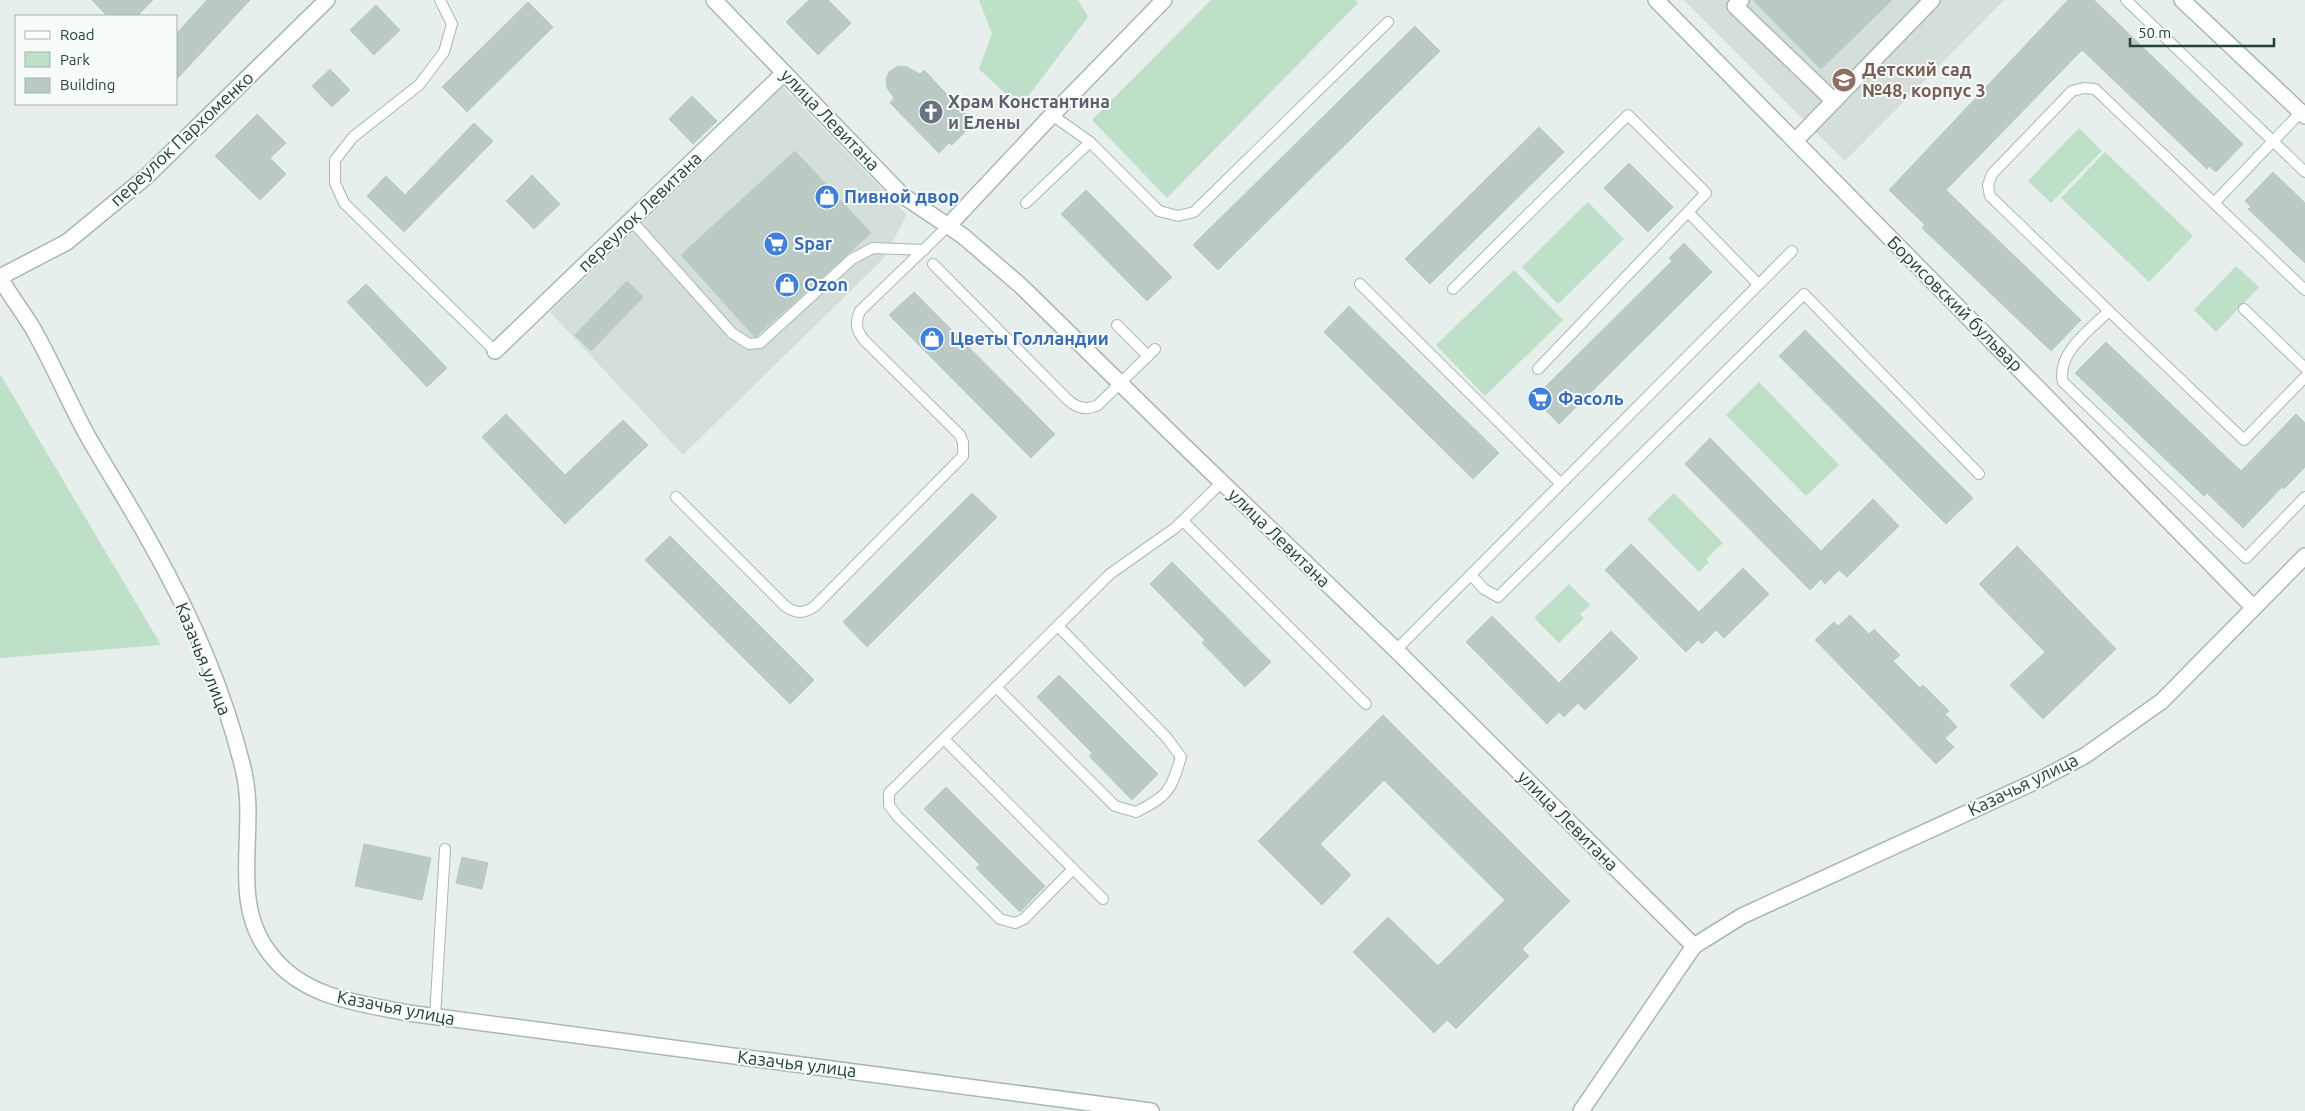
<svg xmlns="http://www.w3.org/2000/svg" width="2305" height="1111" viewBox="0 0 2305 1111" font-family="Ubuntu,sans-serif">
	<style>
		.built { fill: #d4dfda }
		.green { fill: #bfe0c8 }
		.building { fill: #bbcac4; stroke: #b8c9c2 }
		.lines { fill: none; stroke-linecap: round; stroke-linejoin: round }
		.service-casing { stroke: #a8b8b2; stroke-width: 12 }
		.pedestrian-casing { stroke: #a8b8b2; stroke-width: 18 }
		.minor-casing { stroke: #a8b8b2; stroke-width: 18 }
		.tertiary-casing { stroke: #a8b8b2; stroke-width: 18 }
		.service { stroke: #fff; stroke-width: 10 }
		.pedestrian { stroke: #fff; stroke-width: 15 }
		.minor { stroke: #fff; stroke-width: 15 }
		.tertiary { stroke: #fff; stroke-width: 15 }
		.labels { text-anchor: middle; stroke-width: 4; stroke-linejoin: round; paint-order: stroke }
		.education-label { font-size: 18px; font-weight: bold; fill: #785e54; stroke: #f7fbf9; text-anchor: start }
		.worship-label { font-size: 18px; font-weight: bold; fill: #5b616d; stroke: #f7fbf9; text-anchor: start }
		.street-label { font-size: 18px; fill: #24423a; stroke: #f7fbf9 }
		.shop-label { font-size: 18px; font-weight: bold; fill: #366cbe; stroke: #f7fbf9; text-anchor: start }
	</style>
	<rect width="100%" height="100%" fill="#e6efeb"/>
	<!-- built -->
	<g class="built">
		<path d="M1684 0H2004L1845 161Z"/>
		<path d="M783 87 907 215 883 259 683 455 550 312Z"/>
	</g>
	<!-- green -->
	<g class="green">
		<path d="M979 0H1078L1088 17 1020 107 979 69 992 34Z"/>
		<path d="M1211 0H1355L1358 3 1167 198 1092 120Z"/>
		<path d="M2079 128 2102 151 2051 203 2028 181Z"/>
		<path d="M2105 152 2193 236 2149 282 2061 198Z"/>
		<path d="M1588 202 1624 239 1558 304 1522 267Z"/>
		<path d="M2236 266 2259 287 2216 332 2194 310Z"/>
		<path d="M1514 270 1563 320 1485 396 1436 345Z"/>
		<path d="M0 374 161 645 0 658Z"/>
		<path d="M1759 382 1839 465 1806 496 1726 415Z"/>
		<path d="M1674 493 1723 543 1706 559 1709 562 1699 572 1647 519Z"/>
		<path d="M1569 584 1590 605 1580 614 1584 618 1559 643 1534 618Z"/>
	</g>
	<!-- building -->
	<g class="building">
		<path d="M92 0H153L137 16H107Z"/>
		<path d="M207 0H250L176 80V34Z"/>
		<path d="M809 0H828L851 23 818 55 786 22Z"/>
		<path d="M1753 0H1892L1821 69Z"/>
		<path d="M2068 0H2094L2243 144 2216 172 2209 166 2207 169 2082 50 1946 190 2081 320 2051 351 1922 228 1925 225 1889 190Z"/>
		<path d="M528 2 553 27 467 112 442 87Z"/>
		<path d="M376 5 400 30 374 55 350 30Z"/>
		<path d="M1415 26 1440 51 1218 270 1193 245Z"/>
		<path d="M898 66 907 67 920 74 924 70 972 121 964 129 966 131 952 145 949 143 939 153 890 103 894 98 887 88 886 79 889 72Z"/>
		<path d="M330 69 350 90 332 107 312 86Z"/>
		<path d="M692 96 717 121 693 144 669 119Z"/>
		<path d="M257 114 286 143 270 158 286 174 260 200 215 156Z"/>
		<path d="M474 123 493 141 404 232 367 196 386 176 405 195Z"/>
		<path d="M1539 127 1564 152 1430 284 1405 259Z"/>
		<path d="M795 151 871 233 755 337 681 255Z"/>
		<path d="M1629 163 1673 207 1648 232 1604 188Z"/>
		<path d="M2273 172 2305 203V263L2248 209 2251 207 2245 201Z"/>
		<path d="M532 175 560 204 534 229 506 201Z"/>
		<path d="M1086 190 1172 277 1147 301 1061 214Z"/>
		<path d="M1684 243 1712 272 1559 424 1534 398 1672 261 1669 258Z"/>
		<path d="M627 281 643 297 591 351 575 335Z"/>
		<path d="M366 284 447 368 427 387 347 302Z"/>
		<path d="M914 292 1055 434 1031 458 889 315Z"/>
		<path d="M1349 306 1499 453 1473 479 1324 332Z"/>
		<path d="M1805 330 1973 498 1946 524 1779 356Z"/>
		<path d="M2106 342 2241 471 2296 414 2305 423V467L2284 489 2282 487 2243 528 2207 493 2204 496 2075 373Z"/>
		<path d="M506 414 565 475 623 420 648 445 565 524 482 437Z"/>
		<path d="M1710 438 1821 551 1873 499 1899 526 1847 577 1839 570 1825 584 1821 579 1810 590 1685 464Z"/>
		<path d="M972 493 997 517 867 647 843 622Z"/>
		<path d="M670 536 814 680 790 704 645 560Z"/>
		<path d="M1631 544 1699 612 1743 568 1769 594 1724 638 1716 630 1702 644 1698 640 1686 652 1605 570Z"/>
		<path d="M2017 546 2116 649 2043 719 2010 685 2045 652 1979 584Z"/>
		<path d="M1172 562 1271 662 1245 687 1202 643 1205 640 1150 584Z"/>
		<path d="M1850 615 1869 634 1874 629 1900 655 1893 661 1920 688 1923 685 1949 711 1945 714 1957 727 1945 738 1954 747 1936 764 1815 640 1834 622 1838 626Z"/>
		<path d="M1492 616 1559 683 1611 631 1638 658 1585 710 1578 703 1564 717 1559 712 1547 724 1466 642Z"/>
		<path d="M1059 675 1158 774 1132 800 1089 756 1092 753 1037 697Z"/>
		<path d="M1383 715 1570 901 1522 949 1529 956 1456 1029 1447 1020 1434 1033 1353 952 1388 917 1438 966 1505 900 1384 780 1320 844 1351 875 1322 905 1258 841Z"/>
		<path d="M946 787 1045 886 1020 912 976 868 980 865 924 809Z"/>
		<path d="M364 844 431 858 422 900 355 886Z"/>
		<path d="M462 857 488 863 482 889 456 883Z"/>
	</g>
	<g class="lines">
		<defs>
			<g id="service">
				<path d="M440 0 452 24 444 52 419 85 353 137 335 160V183L344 203 495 351"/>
				<path d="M2126 0 2305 172"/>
				<path d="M1052 115 1090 142 1159 211 1178 216 1194 212 1388 22"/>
				<path d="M1026 203 1090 142"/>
				<path d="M2214 203 2301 112"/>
				<path d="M1688 212 1758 284"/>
				<path d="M631 220 732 333 749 344 760 343 852 259 873 248 924 250"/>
				<path d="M933 264 1067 399C1076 408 1086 411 1098 405L1155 349"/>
				<path d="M1360 284 1560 483"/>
				<path d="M1453 289 1628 115 1706 193 1538 369"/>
				<path d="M2244 309 2305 368"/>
				<path d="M2109 311 1990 196 1988 185 1992 174 2072 91 2084 88 2095 89 2305 290"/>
				<path d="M1117 325 1148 356"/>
				<path d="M2305 377 2244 440 2109 311C2091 329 2056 353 2063 382L2246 558 2305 497"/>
				<path d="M676 497 785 606C796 614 804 614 815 606L963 456V442L960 435 864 340C856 330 855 322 860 311L948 226"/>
				<path d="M1183 521 1366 704"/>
				<path d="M1472 576 1484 589 1498 597 1804 294 1979 474"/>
				<path d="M1396 650 1792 251"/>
				<path d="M996 687 1115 806 1136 812C1168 796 1171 791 1181 757L1167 738 1058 626"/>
				<path d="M944 739 1103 899"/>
				<path d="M1073 869 1024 919 1015 923 1000 919 898 817 889 805V793L1110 574 1175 528 1222 482"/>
				<path d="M435 1017 445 849"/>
			</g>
			<g id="pedestrian">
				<path d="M1741 0 1735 6 1834 101"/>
				<path d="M1795 141 1932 0"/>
			</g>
			<g id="minor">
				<path d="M1656 0 2254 608"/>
				<path d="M2182 0 2305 116"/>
				<path d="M948 226 1052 115 1164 0"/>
				<path d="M0 277 67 242 147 176 327 0"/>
				<path d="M0 278C10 295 22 311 32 327 52 362 68 400 87 435 108 472 131 507 151 544 190 613 224 690 243 768 259 830 227 901 271 955 304 998 359 1003 408 1013L1151 1111"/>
				<path d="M495 351 784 73"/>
				<path d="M1694 946 1742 916 2041 779 2086 755 2162 701 2305 556"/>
			</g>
			<path id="tertiary" d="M714 0 902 195 963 236 1021 286 1179 441 1396 650 1694 946 1581 1111"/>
		</defs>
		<!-- service casing -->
		<use href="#service" class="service-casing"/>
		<!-- pedestrian casing -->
		<use href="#pedestrian" class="pedestrian-casing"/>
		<!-- minor casing -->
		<use href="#minor" class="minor-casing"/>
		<!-- tertiary casing -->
		<use href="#tertiary" class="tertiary-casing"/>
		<!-- service -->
		<use href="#service" class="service"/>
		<!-- pedestrian -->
		<use href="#pedestrian" class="pedestrian"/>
		<!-- minor -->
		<use href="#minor" class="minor"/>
		<!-- tertiary -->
		<use href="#tertiary" class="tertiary"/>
	</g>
	<!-- icons -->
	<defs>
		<symbol id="school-disc" viewBox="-11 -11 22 22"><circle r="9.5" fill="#8d6e63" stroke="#f7fbf9"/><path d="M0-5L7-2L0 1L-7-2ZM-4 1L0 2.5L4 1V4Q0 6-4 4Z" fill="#fff"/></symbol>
		<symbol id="church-disc" viewBox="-11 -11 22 22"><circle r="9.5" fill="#6b7280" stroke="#f7fbf9"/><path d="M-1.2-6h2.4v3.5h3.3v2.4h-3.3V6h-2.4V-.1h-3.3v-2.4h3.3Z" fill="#fff"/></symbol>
		<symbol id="shop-disc" viewBox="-11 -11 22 22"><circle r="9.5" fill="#3f7fe0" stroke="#f7fbf9"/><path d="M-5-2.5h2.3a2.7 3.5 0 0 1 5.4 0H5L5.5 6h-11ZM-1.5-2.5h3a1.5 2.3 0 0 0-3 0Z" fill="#fff"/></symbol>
		<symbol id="supermarket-disc" viewBox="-11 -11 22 22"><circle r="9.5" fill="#3f7fe0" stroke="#f7fbf9"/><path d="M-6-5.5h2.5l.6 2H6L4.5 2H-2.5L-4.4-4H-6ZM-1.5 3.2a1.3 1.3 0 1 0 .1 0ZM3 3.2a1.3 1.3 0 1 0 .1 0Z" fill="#fff"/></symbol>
	</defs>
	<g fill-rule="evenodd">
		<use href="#school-disc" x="1830" y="66" width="28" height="28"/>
		<use href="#church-disc" x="917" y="98" width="28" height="28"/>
		<use href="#shop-disc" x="813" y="183" width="28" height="28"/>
		<use href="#supermarket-disc" x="762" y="230" width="28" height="28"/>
		<use href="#shop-disc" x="773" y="271" width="28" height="28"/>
		<use href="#shop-disc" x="918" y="325" width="28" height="28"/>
		<use href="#supermarket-disc" x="1526" y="385" width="28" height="28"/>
	</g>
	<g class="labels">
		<!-- education labels -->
		<g class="education-label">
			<text x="1862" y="76">Детский сад<tspan x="1862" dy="21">№48, корпус 3</tspan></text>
		</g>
		<!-- worship labels -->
		<g class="worship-label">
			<text x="948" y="108">Храм Константина<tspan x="948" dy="21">и Елены</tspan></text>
		</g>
		<!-- street labels -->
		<g class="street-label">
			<text transform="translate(830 120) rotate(46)" y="6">улица Левитана</text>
			<text transform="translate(182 139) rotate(-43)" y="6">переулок Пархоменко</text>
			<text transform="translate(640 212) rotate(-44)" y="6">переулок Левитана</text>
			<text transform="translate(1955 304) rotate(45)" y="6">Борисовский бульвар</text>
			<text transform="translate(1279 538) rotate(44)" y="6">улица Левитана</text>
			<text transform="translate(203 659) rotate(68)" y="6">Казачья улица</text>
			<text transform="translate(2023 785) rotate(-26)" y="6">Казачья улица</text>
			<text transform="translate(1568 821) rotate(45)" y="6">улица Левитана</text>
			<text transform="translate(396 1008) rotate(11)" y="6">Казачья улица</text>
			<text transform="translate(797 1064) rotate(7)" y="6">Казачья улица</text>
		</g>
		<!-- shop labels -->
		<g class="shop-label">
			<text x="844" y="203">Пивной двор</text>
			<text x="794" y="250">Spar</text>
			<text x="804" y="291">Ozon</text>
			<text x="950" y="345">Цветы Голландии</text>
			<text x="1558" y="405">Фасоль</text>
		</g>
	</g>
	<!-- legend -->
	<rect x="15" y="15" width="162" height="90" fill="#f7fbf9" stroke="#a3b1ad"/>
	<rect x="25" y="31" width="25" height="8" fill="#ffffff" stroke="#a3b1ad"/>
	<text x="60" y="40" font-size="15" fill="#24423a">Road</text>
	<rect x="25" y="52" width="25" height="15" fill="#bfe0c8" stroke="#a3b1ad"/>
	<text x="60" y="65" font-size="15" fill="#24423a">Park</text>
	<rect x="25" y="78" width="25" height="15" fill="#bbcac4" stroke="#a3b1ad"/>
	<text x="60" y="90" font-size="15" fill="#24423a">Building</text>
	<!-- scale -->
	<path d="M2130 38v8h144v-8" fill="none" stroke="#24423a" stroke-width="2.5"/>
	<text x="2138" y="38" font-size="15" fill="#24423a" stroke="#f7fbf9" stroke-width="4" paint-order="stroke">50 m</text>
</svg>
